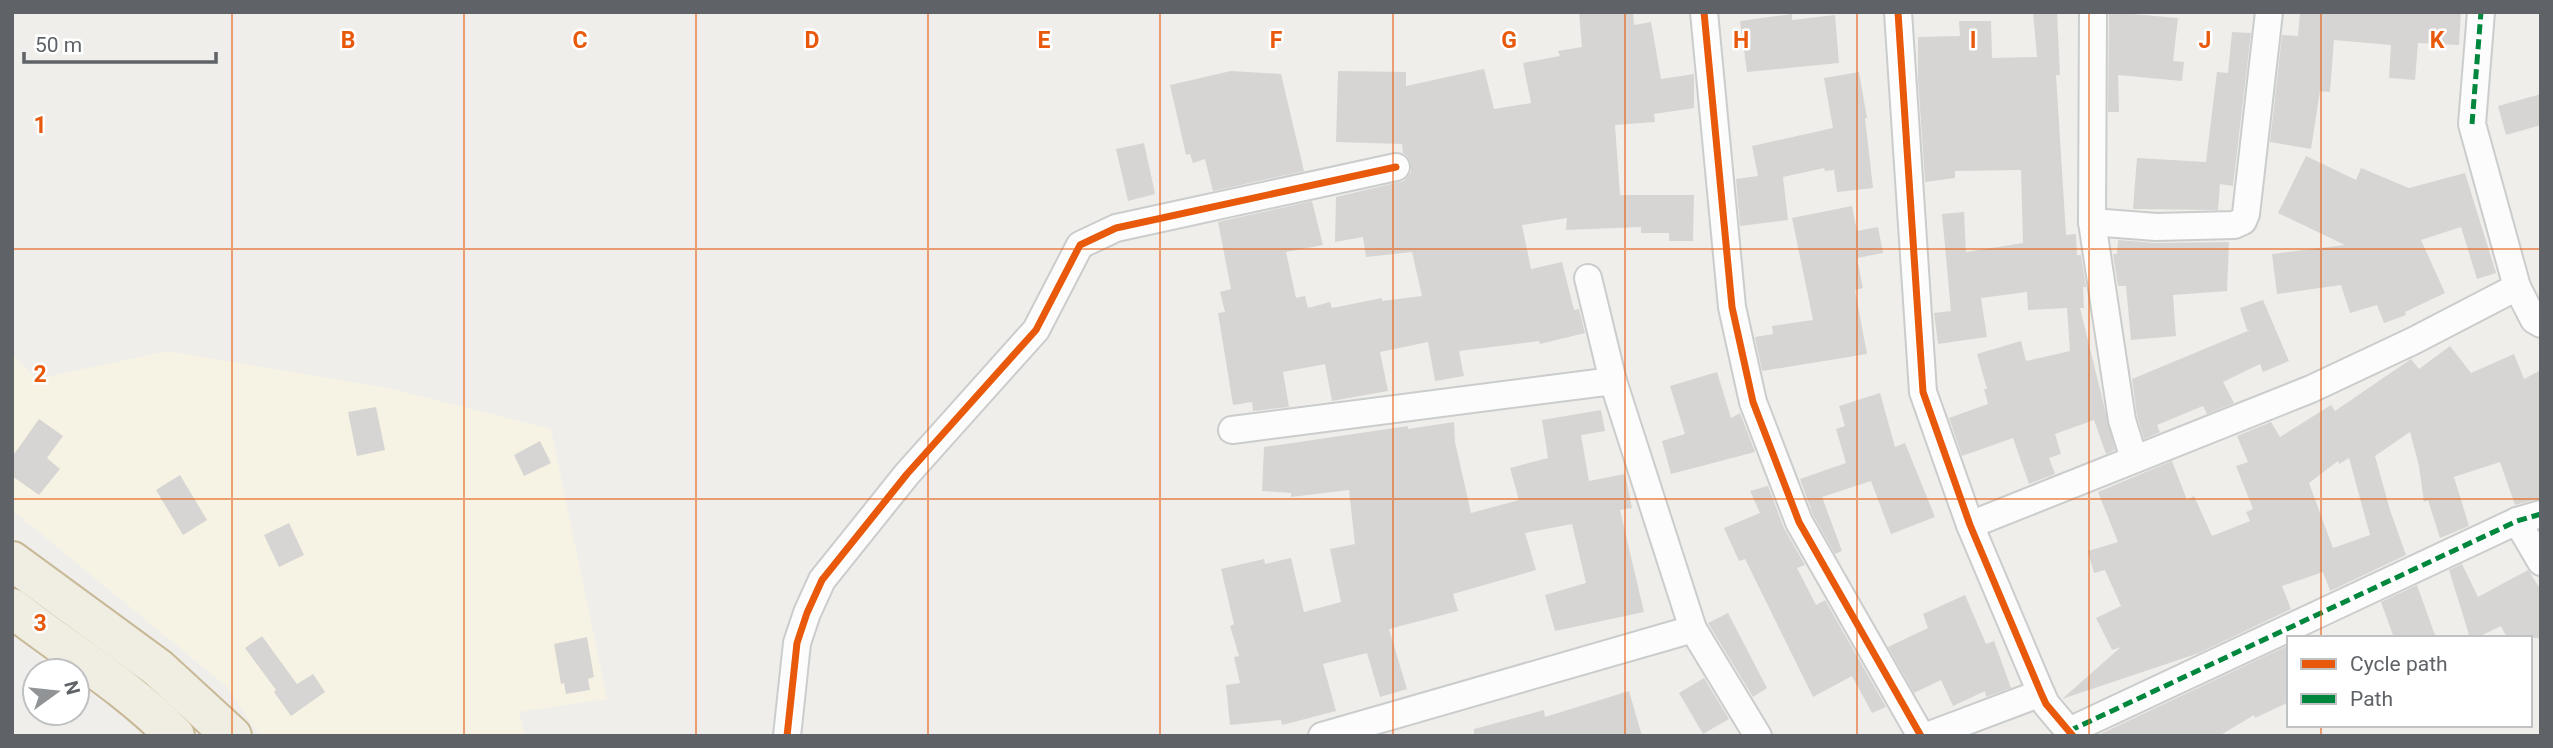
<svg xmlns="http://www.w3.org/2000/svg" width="2553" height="748" viewBox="0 0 2553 748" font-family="Roboto,sans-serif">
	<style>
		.commercial { fill: #f7f3e4 }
		.building { fill: #d6d5d3; fill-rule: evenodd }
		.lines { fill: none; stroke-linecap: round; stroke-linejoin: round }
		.minor-casing { stroke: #cbcccc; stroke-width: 30 }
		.highway-casing { stroke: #c8b996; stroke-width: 42 }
		.minor { stroke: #fdfcfc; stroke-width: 26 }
		.highway { stroke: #f0ede3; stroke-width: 38 }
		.quiet { stroke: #00873e; stroke-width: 5; stroke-dasharray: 10 5; stroke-linecap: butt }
		.cycleway-casing { stroke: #fff; stroke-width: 11 }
		.cycleway { stroke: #e8590c; stroke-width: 7 }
		.grid { fill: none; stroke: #e8590c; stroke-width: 2; stroke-opacity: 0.55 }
		.grid-label { font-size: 23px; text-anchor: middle; font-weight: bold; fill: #e8590c; stroke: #fff; stroke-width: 5; stroke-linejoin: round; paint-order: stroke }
	</style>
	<rect width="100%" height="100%" fill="#efeeea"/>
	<!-- commercial -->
	<path class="commercial" d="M168 351 388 388 551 429 607 699 519 712 525 736H260L226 686 12 510V354L36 379Z"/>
	<!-- building -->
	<g class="building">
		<path d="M1579 12H1633L1634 25 1651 22 1661 79 1694 74V108L1654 114 1655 122 1615 125 1620 195H1694L1693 241H1669V233H1641V227L1566 230 1567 218 1522 225 1531 269 1562 262 1574 310 1579 309 1585 333 1540 344 1539 341 1459 351 1464 376 1435 381 1428 342 1380 352 1388 391 1332 401 1325 364 1283 372 1289 407 1253 411 1252 402 1233 405 1218 313 1225 312 1220 292 1231 289 1218 222 1312 201 1323 245 1286 252 1296 298 1305 296 1308 308 1330 302 1332 308 1382 298V301L1422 296 1412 252 1366 257 1363 237 1335 242 1336 197 1404 181 1411 172V164L1408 157 1403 153 1402 144 1336 142 1338 71 1406 72V86L1484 69 1494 109 1531 103 1523 63 1560 56 1558 51 1582 47Z"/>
		<path d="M2033 12H2057L2060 75H2056L2066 235 2076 234 2077 255H2081L2086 287H2083L2084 308H2080L2115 450 2106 454 2094 420 2055 434 2061 454 2049 458 2055 474 2029 484 2013 438 1962 456 1949 418 1988 404 1984 389H1987L1977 354 2021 341 2026 361 2070 351 2067 308 2028 310 2027 292 1981 298 1987 337 1938 344 1934 313 1951 311 1942 214 1964 212 1966 252 2023 243 2021 170 1955 171V178L1925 182 1918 78V37L1960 36 1959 21H1991L1992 58 2037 57Z"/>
		<path d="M2109 12 2178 18 2173 61 2184 62 2182 81 2118 75 2119 112H2108Z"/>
		<path d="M2300 12H2461L2459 45 2418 43 2415 80 2389 78 2391 45 2334 40 2330 92 2320 91 2311 149 2270 142 2282 35 2298 36Z"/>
		<path d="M1792 14V20L1835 15 1839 63 1747 72 1740 21Z"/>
		<path d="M2232 32 2251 33 2233 186 2220 184 2218 210 2133 209 2137 158 2206 162 2217 72 2228 73Z"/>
		<path d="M1231 71 1281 74 1304 171 1213 191 1205 159 1193 163 1190 154 1186 155 1170 85Z"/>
		<path d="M1859 72 1867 118H1865L1873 188 1837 192 1834 170 1825 171 1824 168 1783 177 1788 220 1740 226 1736 179 1758 176 1752 146 1833 128 1824 78Z"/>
		<path d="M2541 94V125L2506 135 2498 106Z"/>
		<path d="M1144 143 1155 194 1128 201 1116 149Z"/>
		<path d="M2306 156 2356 180 2361 168 2409 188 2465 173 2496 273 2477 279 2461 227 2421 240 2445 293 2405 312 2406 315 2384 323 2377 305 2350 313 2341 285 2277 294 2272 254 2345 245 2278 213Z"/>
		<path d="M1852 206 1857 231 1878 227 1883 253 1857 258 1863 288 1855 290 1867 354 1762 371 1755 337 1773 334 1772 326 1813 320 1792 218Z"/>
		<path d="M2118 240 2156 243 2229 242 2227 291 2173 295 2176 336 2131 340 2126 286H2118L2113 254H2117Z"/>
		<path d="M2263 300 2289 361 2263 372 2260 364 2223 382 2234 403 2207 414 2203 406 2157 425 2160 432 2144 439 2137 416 2132 379 2250 330H2247L2240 308Z"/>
		<path d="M2450 346 2471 373 2514 354 2524 379 2541 370V498L2515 505 2500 462 2454 477 2469 526 2440 538 2428 500 2424 502 2419 466 2410 432 2375 456 2390 510 2406 555 2330 591 2323 572 2282 586 2291 609 2199 653 2062 699 2121 647 2112 650 2096 618 2121 606 2105 570 2094 573 2088 551 2118 542 2098 492 2172 461 2187 500 2194 496 2212 536 2250 521 2246 512 2253 509 2236 466 2248 462 2237 436 2271 422 2280 437 2331 405 2335 411 2411 359 2419 369ZM2349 458 2370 535 2333 548 2309 483 2338 461 2339 464Z"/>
		<path d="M1717 372 1731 418 1740 413 1755 452 1671 474 1662 441 1685 434 1670 386Z"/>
		<path d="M1880 393 1895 447 1905 443 1935 517 1891 534 1871 481 1822 497 1842 551 1835 554 1813 515 1800 479 1846 463 1836 429 1845 426 1839 406Z"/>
		<path d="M376 407 385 450 357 456 348 412Z"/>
		<path d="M1601 410 1605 431 1581 435 1589 481 1625 474 1632 508 1620 510 1644 612 1555 631 1545 595 1586 583 1572 524 1525 533 1536 570 1453 594 1458 611 1389 629 1407 689 1380 697 1367 653 1323 664 1336 711 1282 725 1281 720 1230 725 1226 685 1240 683 1234 657 1239 656 1230 626 1234 624 1221 569 1264 559 1265 564 1291 558 1304 612 1341 602 1330 549 1355 544 1349 490 1291 497V493L1262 491 1264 447 1408 426V429L1454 422 1455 442 1471 513 1519 500 1510 468 1548 458 1542 420Z"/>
		<path d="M39 419 63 436 47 458 60 469 39 495 12 476V457Z"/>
		<path d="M540 441 551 463 524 476 514 455Z"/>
		<path d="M180 475 207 520 183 535 156 490Z"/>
		<path d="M1768 486 1784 528 1805 565 1797 568 1816 605 1825 600 1886 707 1872 713 1852 676 1813 697 1745 559 1739 561 1724 528 1760 513 1750 491Z"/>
		<path d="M289 523 304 555 279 567 264 535Z"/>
		<path d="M2462 564 2478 597 2528 570 2541 590V638H2507L2501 626 2476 638H2470L2449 570Z"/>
		<path d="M2417 585 2436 638H2394L2381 602Z"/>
		<path d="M1965 595 1986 644 1994 641 2011 688 1986 697 1985 691 1953 706 1941 680 1914 693 1888 647 1928 628 1923 614Z"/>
		<path d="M1728 613 1767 688 1753 697 1708 623Z"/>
		<path d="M262 636 297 684 313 674 325 692 291 716 274 692 276 690 245 648Z"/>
		<path d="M587 637 594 677 588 679 590 690 566 694 564 683 561 684 554 644Z"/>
		<path d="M2289 645V702L2255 718 2254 715 2219 736H2096Z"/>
		<path d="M1704 678 1729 719 1703 734 1679 693Z"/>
		<path d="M1629 691 1642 736H1474V729L1544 710 1545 717Z"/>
	</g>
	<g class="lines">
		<defs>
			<g id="minor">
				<path d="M1704 12 1732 307 1753 402 1799 522 1921 736"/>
				<path d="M1898 12 1923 392 1970 525 2041 693 2046 704 2073 736"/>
				<path d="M2093 12 2092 222 2122 420 2134 459"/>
				<path d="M2481 12 2472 124 2517 287 2534 320 2541 324"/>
				<path d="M2092 222 2156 227 2234 225 2243 221 2246 214 2269 12"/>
				<path d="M1588 278 1613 381 1693 629 1758 736"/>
				<path d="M1232 430 1613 381"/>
				<path d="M2517 521 2541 562"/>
				<path d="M1970 525 2311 389 2413 341 2517 287"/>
				<path d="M2069 731 2517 521 2541 514"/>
				<path d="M787 736 797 643 807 613 822 580 907 474 1036 330 1080 245 1116 228 1396 167"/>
				<path d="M1322 736 1693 629"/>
				<path d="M1927 736 2041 693"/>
			</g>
			<g id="highway">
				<path d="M12 561 158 668 232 736"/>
				<path d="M12 608C67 651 127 686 175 736"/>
			</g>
		</defs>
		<!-- minor casing -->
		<use href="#minor" class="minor-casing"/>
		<!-- highway casing -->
		<use href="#highway" class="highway-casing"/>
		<!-- minor -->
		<use href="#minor" class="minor"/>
		<!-- highway -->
		<use href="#highway" class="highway"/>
		<!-- quiet -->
		<g class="quiet">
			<path d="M2472 124 2481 12"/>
			<path d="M2069 731 2517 521 2541 514"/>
		</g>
		<defs>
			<g id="cycleway">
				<path d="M1704 12 1732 307 1753 402 1799 522 1921 736"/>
				<path d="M1898 12 1923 392 1970 525 2041 693 2046 704 2073 736"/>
				<path d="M787 736 797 643 807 613 822 580 907 474 1036 330 1080 245 1116 228 1396 167"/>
			</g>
		</defs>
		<!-- cycleway casing -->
		<use href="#cycleway" class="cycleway-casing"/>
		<!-- cycleway -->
		<use href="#cycleway" class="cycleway"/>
	</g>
	<!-- grid -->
	<path class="grid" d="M232 12V736M464 12V736M696 12V736M928 12V736M1160 12V736M1393 12V736M1625 12V736M1857 12V736M2089 12V736M2321 12V638M12 249H2541M12 499H2541M2321 725V736"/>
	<g class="grid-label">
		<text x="348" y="48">B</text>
		<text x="580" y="48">C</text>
		<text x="812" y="48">D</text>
		<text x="1044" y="48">E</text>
		<text x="1276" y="48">F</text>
		<text x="1509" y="48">G</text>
		<text x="1741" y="48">H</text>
		<text x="1973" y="48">I</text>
		<text x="2205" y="48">J</text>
		<text x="2437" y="48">K</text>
		<text x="40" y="133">1</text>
		<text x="40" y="382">2</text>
		<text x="40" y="631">3</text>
	</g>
	<!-- border -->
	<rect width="2553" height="748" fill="none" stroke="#5f6368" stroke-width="28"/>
	<!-- legend -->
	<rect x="2287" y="636" width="245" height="91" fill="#ffffff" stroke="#bfc1c3" stroke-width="2"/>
	<rect x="2301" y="659" width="35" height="10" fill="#e8590c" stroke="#bfc1c3" stroke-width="2"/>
	<text x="2350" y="671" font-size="21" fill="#5f6368">Cycle path</text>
	<rect x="2301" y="694" width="35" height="10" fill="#00873e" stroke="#bfc1c3" stroke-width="2"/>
	<text x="2350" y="706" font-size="21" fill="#5f6368">Path</text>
	<!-- north arrow -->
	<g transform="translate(56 692) rotate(75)"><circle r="33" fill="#ffffff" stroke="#bfc1c3" stroke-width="2"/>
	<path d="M0-5L12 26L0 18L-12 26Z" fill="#919496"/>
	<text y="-10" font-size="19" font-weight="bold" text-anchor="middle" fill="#5f6368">N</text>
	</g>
	<!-- scale -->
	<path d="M24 52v10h192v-10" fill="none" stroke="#5f6368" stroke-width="3.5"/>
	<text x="35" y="52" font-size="21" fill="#5f6368" stroke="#ffffff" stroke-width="5" paint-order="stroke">50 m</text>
</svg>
